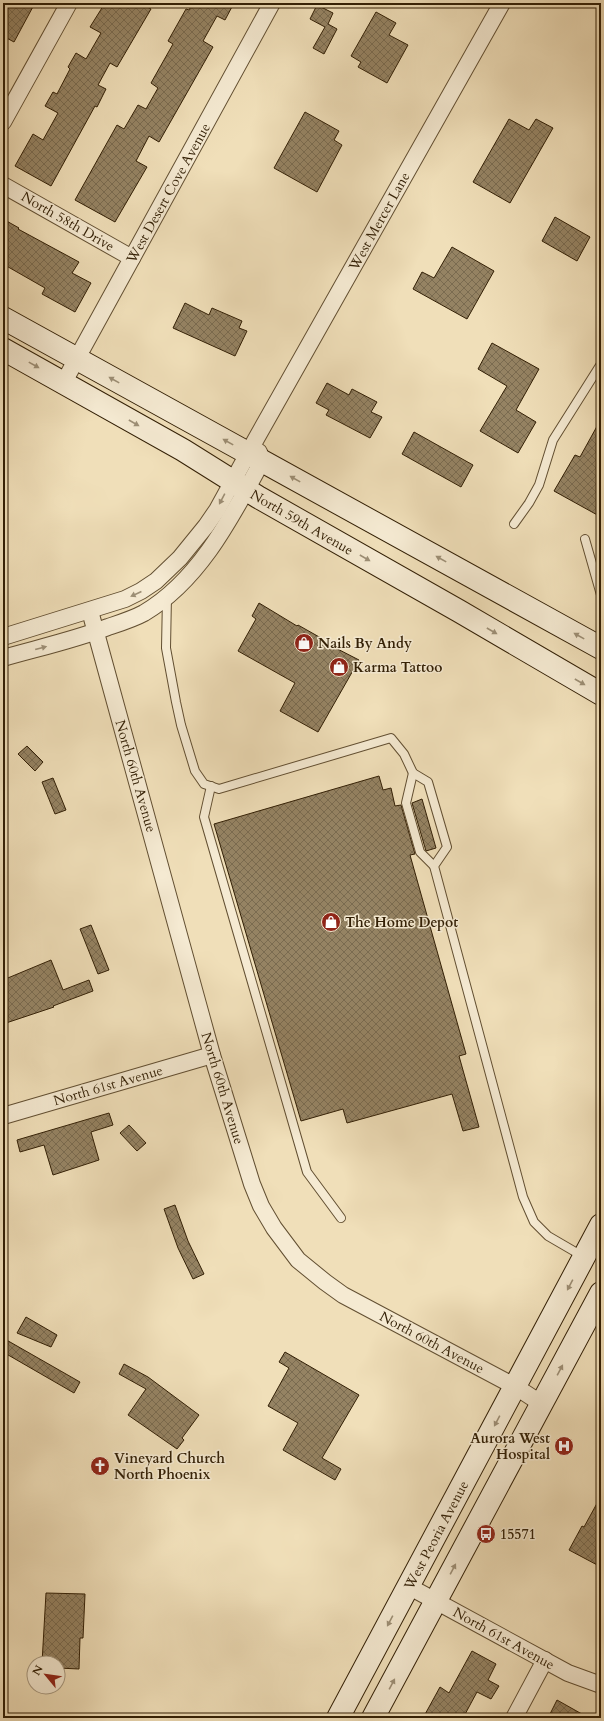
<svg xmlns="http://www.w3.org/2000/svg" width="604" height="1721" viewBox="0 0 604 1721" font-family="Cardo,serif">
	<style>
		.building { fill: url(#building-cross-hatch); stroke: #321f05 }
		.lines { fill: none; stroke-linecap: round; stroke-linejoin: round }
		.lane-casing { stroke: #624f32; stroke-width: 10 }
		.street-casing { stroke: #624f32; stroke-width: 18 }
		.secondary-casing { stroke: #321f05; stroke-width: 24 }
		.lane { stroke: #f5ead2; stroke-width: 8 }
		.street { stroke: #f5ead2; stroke-width: 16 }
		.secondary { stroke: #f5ead2; stroke-width: 22 }
		.oneway { fill: #9d8f76 }
		.labels { text-anchor: middle; stroke-width: 3; stroke-linejoin: round; paint-order: stroke }
		.street-label { font-size: 14px; fill: #321f05; stroke: #f5ead2 }
		.poi-label { font-size: 14px; font-weight: bold; fill: #321f05; stroke: #f5ead2; text-anchor: start }
	</style>
	<defs>
		<pattern id="building-cross-hatch" width="8" height="8" patternUnits="userSpaceOnUse"><rect width="8" height="8" fill="#958363"/><path d="M0 0l8 8M0 8l8-8" fill="none" stroke="#7a6b50"/></pattern>
	</defs>
	<rect width="100%" height="100%" fill="#f0dfb9"/>
	<filter id="stains"><feTurbulence type="fractalNoise" baseFrequency=".005" numOctaves="4"/><feColorMatrix values="0 0 0 0 .2 0 0 0 0 .09 0 0 0 0 .02 0 0 0 .5 -.17"/></filter>
	<radialGradient id="worn" r=".72"><stop offset=".6" stop-color="#630" stop-opacity="0"/><stop offset="1" stop-color="#630" stop-opacity=".3"/></radialGradient>
	<!-- building -->
	<g class="building">
		<path d="M3 3H35L14 42 3 36Z"/>
		<path d="M105 3H140L151 9 117 67 110 63 98 85 106 89 97 107 95 106 51 186 15 166 33 134 43 140 58 113 45 106 53 92 57 94 70 69 68 67 76 53 86 59 101 33 90 27Z"/>
		<path d="M193 3H234L225 20 217 16 203 41 213 47 159 142 149 136 136 161 147 167 115 222 75 200 117 125 124 129 138 105 146 109 158 88 151 83 173 44 168 41 186 9 189 10Z"/>
		<path d="M317 5 333 13 328 24 337 29 324 54 313 48 325 27 310 19Z"/>
		<path d="M376 12 396 23 389 35 408 45 387 83 358 67 361 62 351 56Z"/>
		<path d="M305 112 339 131 334 140 342 145 317 192 274 168Z"/>
		<path d="M509 119 529 130 536 119 553 128 510 203 473 182Z"/>
		<path d="M555 217 590 237 577 261 542 241Z"/>
		<path d="M3 219 19 228 18 229 79 262 72 273 91 283 75 312 42 294 45 288 3 264Z"/>
		<path d="M452 247 494 271 467 319 413 289 422 272 434 278Z"/>
		<path d="M185 303 209 315 212 308 242 321 239 328 247 331 235 356 173 328Z"/>
		<path d="M492 343 539 369 516 410 536 422 518 453 480 431 507 386 478 369Z"/>
		<path d="M327 383 349 395 352 389 377 402 371 412 382 417 370 438 326 415 329 410 316 403Z"/>
		<path d="M601 419V517L554 491 575 455 580 457Z"/>
		<path d="M414 432 473 465 461 487 402 454Z"/>
		<path d="M259 603 297 626 298 625 321 638 320 640 359 660 318 732 280 711 295 683 238 651 256 619 252 616Z"/>
		<path d="M27 746 43 762 35 771 18 754Z"/>
		<path d="M379 776 383 790 391 788 395 806 401 805 415 854 410 855 466 1054 459 1056 479 1127 463 1131 452 1094 347 1123 343 1109 301 1121 214 824Z"/>
		<path d="M53 778 66 810 55 814 42 782Z"/>
		<path d="M422 799 436 848 426 851 412 803Z"/>
		<path d="M91 925 109 970 98 974 80 929Z"/>
		<path d="M51 960 63 990 89 980 93 991 53 1006 54 1007 3 1024V980Z"/>
		<path d="M109 1113 113 1125 91 1132 99 1160 53 1175 44 1145 20 1152 17 1140Z"/>
		<path d="M129 1125 146 1143 137 1151 120 1133Z"/>
		<path d="M175 1205 188 1241 204 1274 193 1279 178 1248 164 1209Z"/>
		<path d="M26 1317 57 1335 51 1347 17 1333Z"/>
		<path d="M3 1338 80 1382 74 1393 3 1352Z"/>
		<path d="M285 1352 359 1395 322 1458 341 1469 335 1480 283 1450 298 1423 268 1406 289 1368 279 1362Z"/>
		<path d="M124 1364 148 1377 199 1415 182 1438 184 1440 177 1449 128 1415 146 1389 119 1374Z"/>
		<path d="M601 1496V1567L569 1550 582 1526 584 1527Z"/>
		<path d="M46 1593 85 1594 83 1638H80L79 1669 58 1668V1663H42Z"/>
		<path d="M472 1651 496 1664 488 1680 499 1686 491 1699 477 1692 463 1718H423L440 1687 449 1693Z"/>
		<path d="M557 1700 589 1718H548Z"/>
	</g>
	<g class="lines">
		<defs>
			<g id="lane">
				<path d="M514 524 529 503 539 485 553 440 601 364"/>
				<path d="M585 539 601 595"/>
				<path d="M167 596 166 648 176 702 181 725 195 771 204 784 219 789 391 738 404 754 413 773 428 782 447 847 434 866 523 1197 534 1222 548 1236 584 1257"/>
				<path d="M413 773 406 803 420 852 434 866"/>
				<path d="M211 786 204 817 307 1172 341 1218"/>
			</g>
			<g id="street">
				<path d="M3 122 69 3"/>
				<path d="M3 185 132 258"/>
				<path d="M64 382 272 3"/>
				<path d="M90 611 212 1055 252 1184 261 1206 274 1228 298 1260 325 1282 343 1295 516 1387 542 1404"/>
				<path d="M3 637 125 599 141 591 156 581 180 558 206 526 217 510 256 439 502 3"/>
				<path d="M3 658C38 648 74 640 108 627 120 623 133 619 144 613 200 580 232 516 262 461L259 452"/>
				<path d="M3 1116 212 1055"/>
				<path d="M408 1586 568 1673 601 1685"/>
				<path d="M514 1718 545 1660"/>
			</g>
			<g id="secondary">
				<path d="M3 318 601 648"/>
				<path d="M3 349 183 450 258 497 459 611 601 694"/>
				<path d="M338 1718 601 1225"/>
				<path d="M373 1718 601 1293"/>
			</g>
		</defs>
		<!-- lane casing -->
		<use href="#lane" class="lane-casing"/>
		<!-- street casing -->
		<use href="#street" class="street-casing"/>
		<!-- secondary casing -->
		<use href="#secondary" class="secondary-casing"/>
		<!-- lane -->
		<use href="#lane" class="lane"/>
		<!-- street -->
		<use href="#street" class="street"/>
		<!-- secondary -->
		<use href="#secondary" class="secondary"/>
	</g>
	<!-- one-way arrows -->
	<defs><path id="oneway-solid" d="M-6-.8H1V-3.2L6.5 0L1 3.2V.8H-6Z"/></defs>
	<g class="oneway">
		<use href="#oneway-solid" transform="translate(34 365) rotate(29)"/>
		<use href="#oneway-solid" transform="translate(114 380) rotate(-151)"/>
		<use href="#oneway-solid" transform="translate(134 423) rotate(30)"/>
		<use href="#oneway-solid" transform="translate(228 442) rotate(-151)"/>
		<use href="#oneway-solid" transform="translate(295 479) rotate(-151)"/>
		<use href="#oneway-solid" transform="translate(222 499) rotate(118)"/>
		<use href="#oneway-solid" transform="translate(365 558) rotate(30)"/>
		<use href="#oneway-solid" transform="translate(441 559) rotate(-151)"/>
		<use href="#oneway-solid" transform="translate(136 594) rotate(155)"/>
		<use href="#oneway-solid" transform="translate(492 631) rotate(30)"/>
		<use href="#oneway-solid" transform="translate(579 636) rotate(-151)"/>
		<use href="#oneway-solid" transform="translate(41 648) rotate(-15)"/>
		<use href="#oneway-solid" transform="translate(580 682) rotate(30)"/>
		<use href="#oneway-solid" transform="translate(570 1285) rotate(118)"/>
		<use href="#oneway-solid" transform="translate(560 1370) rotate(-62)"/>
		<use href="#oneway-solid" transform="translate(497 1421) rotate(118)"/>
		<use href="#oneway-solid" transform="translate(453 1569) rotate(-62)"/>
		<use href="#oneway-solid" transform="translate(390 1621) rotate(118)"/>
		<use href="#oneway-solid" transform="translate(392 1684) rotate(-62)"/>
	</g>
	<!-- icons -->
	<defs>
		<symbol id="shop-disc" viewBox="-11 -11 22 22"><circle r="9.5" fill="#8f2418" stroke="#f5ead2"/><path d="M-5-2.5h2.3a2.7 3.5 0 0 1 5.4 0H5L5.5 6h-11ZM-1.5-2.5h3a1.5 2.3 0 0 0-3 0Z" fill="#fff"/></symbol>
		<symbol id="hospital-disc" viewBox="-11 -11 22 22"><circle r="9.5" fill="#8f2418" stroke="#f5ead2"/><path d="M-5-5h3v3.5h4V-5h3V5h-3V1.5h-4V5h-3Z" fill="#fff"/></symbol>
		<symbol id="church-disc" viewBox="-11 -11 22 22"><circle r="9.5" fill="#8f2418" stroke="#f5ead2"/><path d="M-1.2-6h2.4v3.5h3.3v2.4h-3.3V6h-2.4V-.1h-3.3v-2.4h3.3Z" fill="#fff"/></symbol>
		<symbol id="bus-disc" viewBox="-11 -11 22 22"><circle r="9.5" fill="#8f2418" stroke="#f5ead2"/><path d="M-5-6H5V4H4V6H2V4H-2V6H-4V4H-5ZM-3.5-4V0h7V-4ZM-3.5 1.2v1.5H-2V1.2ZM2 1.2v1.5H3.5V1.2Z" fill="#fff"/></symbol>
	</defs>
	<g fill-rule="evenodd">
		<use href="#shop-disc" x="293" y="632" width="22" height="22"/>
		<use href="#shop-disc" x="328" y="656" width="22" height="22"/>
		<use href="#shop-disc" x="320" y="911" width="22" height="22"/>
		<use href="#hospital-disc" x="553" y="1435" width="22" height="22"/>
		<use href="#church-disc" x="89" y="1455" width="22" height="22"/>
		<use href="#bus-disc" x="475" y="1523" width="22" height="22"/>
	</g>
	<g class="labels">
		<!-- street labels -->
		<g class="street-label">
			<text transform="translate(168 193) rotate(-61)" y="5">West Desert Cove Avenue</text>
			<text transform="translate(68 221) rotate(30)" y="5">North 58th Drive</text>
			<text transform="translate(379 221) rotate(-61)" y="5">West Mercer Lane</text>
			<text transform="translate(302 522) rotate(30)" y="5">North 59th Avenue</text>
			<text transform="translate(136 776) rotate(74)" y="5">North 60th Avenue</text>
			<text transform="translate(108 1085) rotate(-16)" y="5">North 61st Avenue</text>
			<text transform="translate(223 1088) rotate(73)" y="5">North 60th Avenue</text>
			<text transform="translate(432 1342) rotate(28)" y="5">North 60th Avenue</text>
			<text transform="translate(436 1535) rotate(-62)" y="5">West Peoria Avenue</text>
			<text transform="translate(504 1638) rotate(29)" y="5">North 61st Avenue</text>
		</g>
		<!-- poi labels -->
		<g class="poi-label">
			<text x="318" y="648">Nails By Andy</text>
			<text x="353" y="672">Karma Tattoo</text>
			<text x="345" y="927">The Home Depot</text>
			<text x="550" y="1443" text-anchor="end">Aurora West<tspan x="550" dy="16">Hospital</tspan></text>
			<text x="114" y="1463">Vineyard Church<tspan x="114" dy="16">North Phoenix</tspan></text>
			<text x="500" y="1539">15571</text>
		</g>
	</g>
	<!-- margin -->
	<rect width="604" height="1721" fill="none" stroke="#f0dfb9" stroke-width="16"/>
	<rect x="4" y="4" width="596" height="1713" fill="none" stroke="#321f05" stroke-width="2"/>
	<rect x="8" y="8" width="588" height="1705" fill="none" stroke="#321f05"/>
	<!-- north arrow -->
	<g transform="translate(46 1675) rotate(299)"><circle r="19" fill="#f5ead2" stroke="#a79980"/>
	<path d="M0-3L7 15L0 10L-7 15Z" fill="#8f2418"/>
	<text y="-6" font-size="11" font-weight="bold" text-anchor="middle" fill="#321f05">N</text>
	</g>
	<rect width="100%" height="100%" filter="url(#stains)"/>
	<rect width="100%" height="100%" fill="url(#worn)"/>
</svg>
